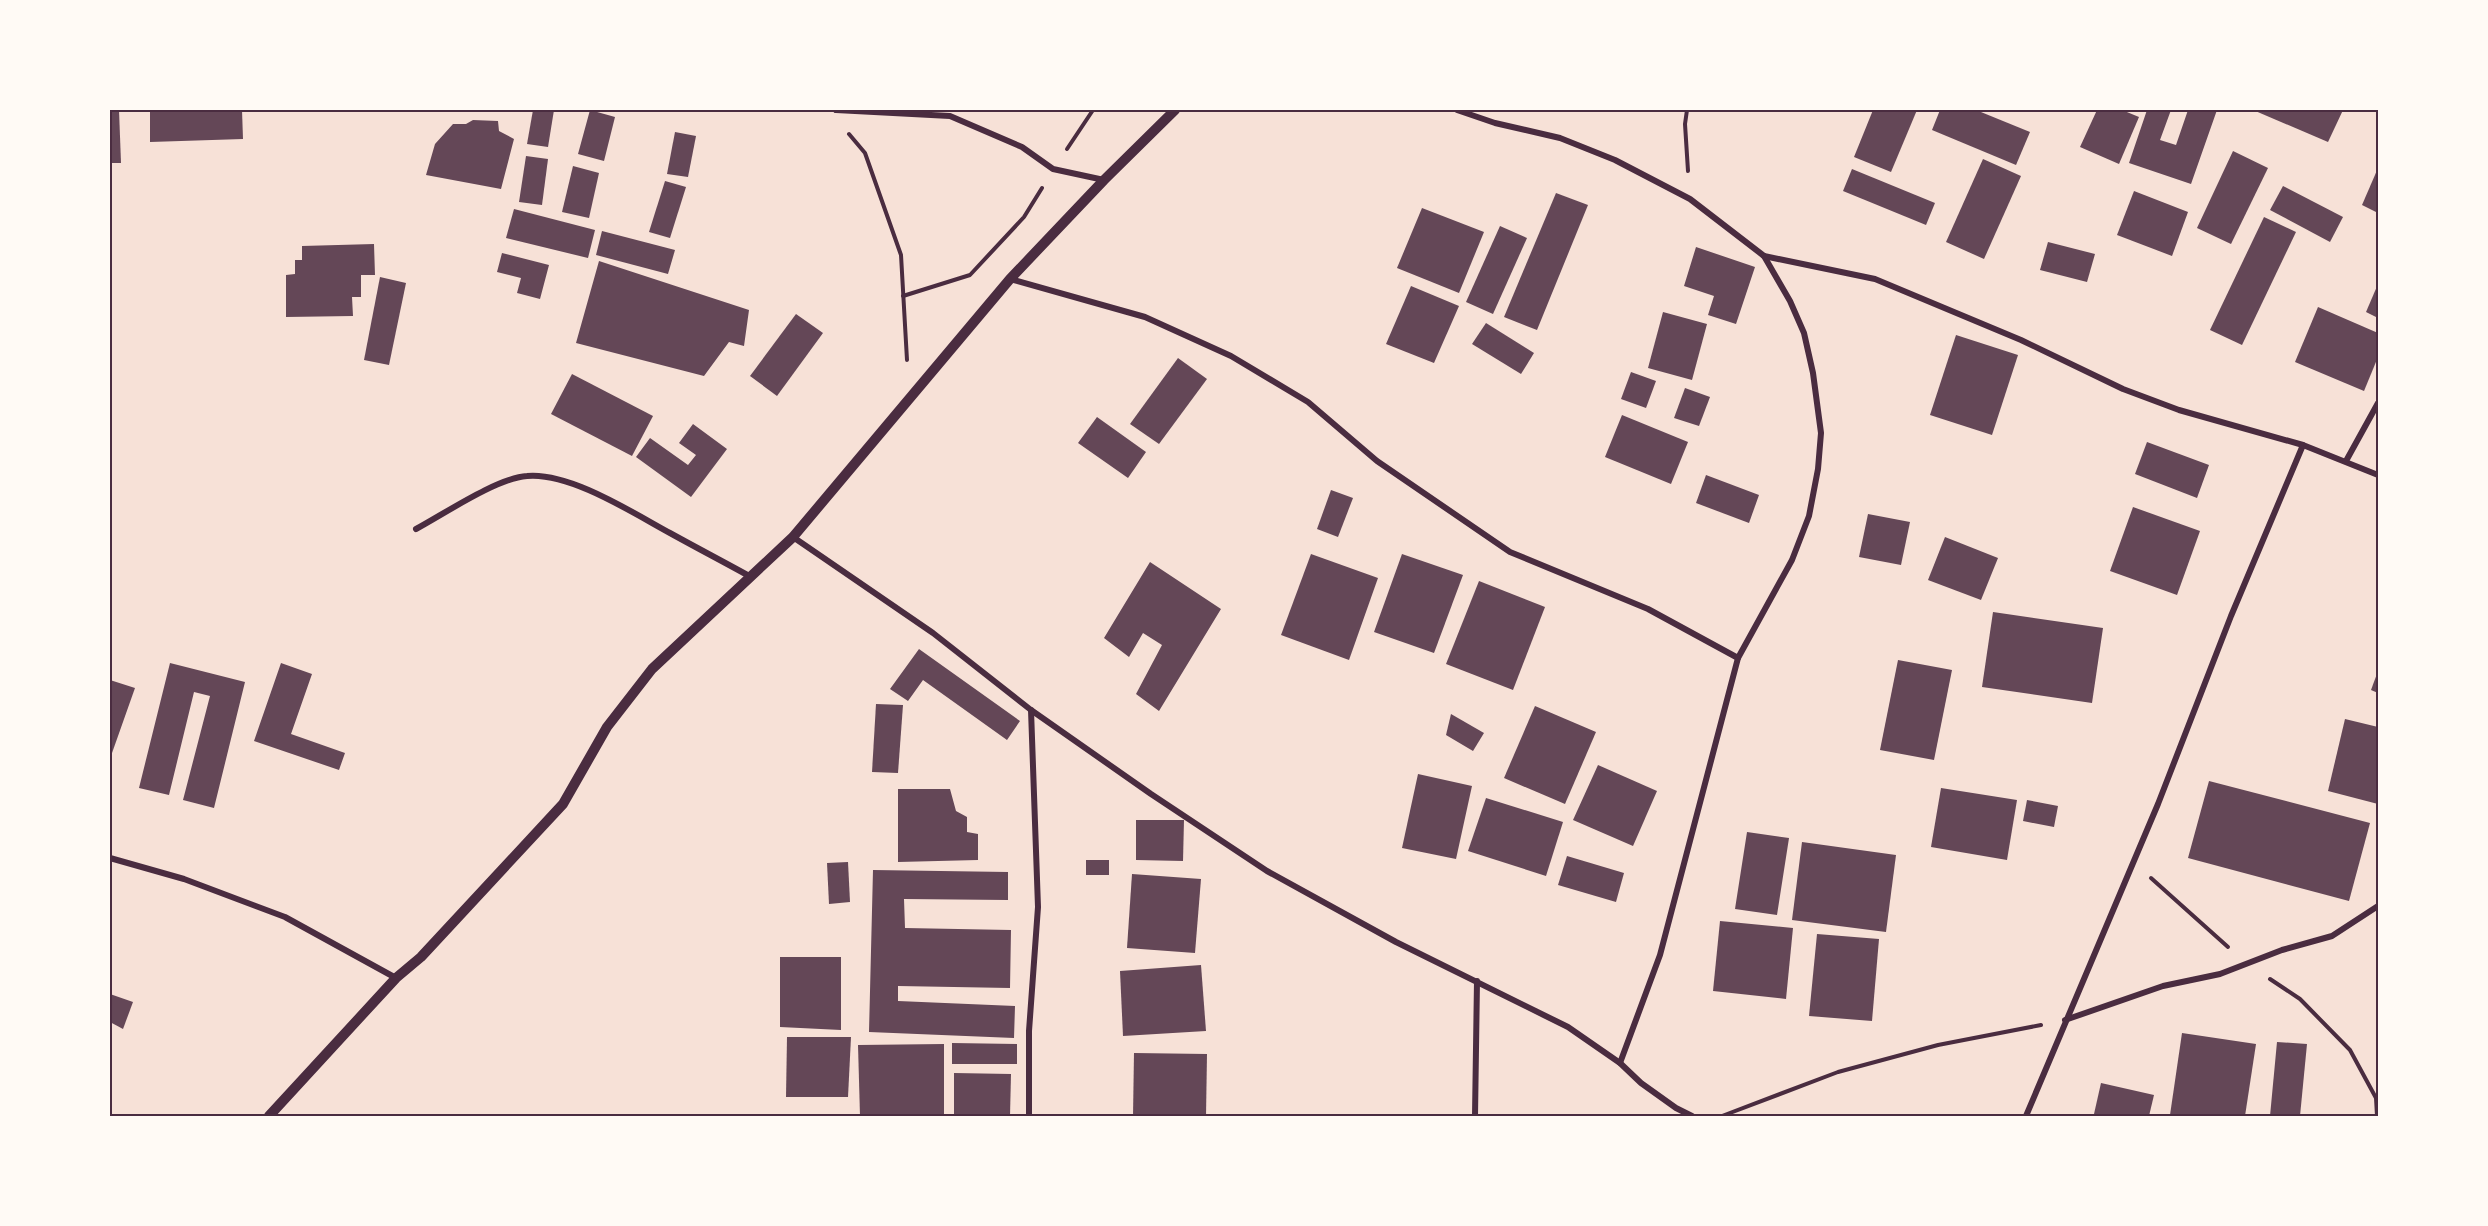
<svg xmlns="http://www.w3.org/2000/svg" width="2488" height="1226" viewBox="0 0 2488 1226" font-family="Lora,serif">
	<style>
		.building { fill: #644757 }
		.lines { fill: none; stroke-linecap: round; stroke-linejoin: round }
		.path { stroke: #4a2c40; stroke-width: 4 }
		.minor { stroke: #4a2c40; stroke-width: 6 }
		.tertiary { stroke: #4a2c40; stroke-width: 10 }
		.neatline { fill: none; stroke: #4a2c40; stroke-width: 2 }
	</style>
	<rect width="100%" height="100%" fill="#f7e1d7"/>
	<!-- building -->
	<g class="building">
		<path d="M110 110H119L121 163H110Z"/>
		<path d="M150 110H242L243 139 150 142Z"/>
		<path d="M533 110H554L548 147 527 144Z"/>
		<path d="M590 110 615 117 604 161 578 154Z"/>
		<path d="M1873 110H1917L1891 172 1854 157Z"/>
		<path d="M1940 110H1976L2030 132 2016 165 1932 130Z"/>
		<path d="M2097 110H2122L2139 117 2119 164 2080 147Z"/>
		<path d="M2147 110H2171L2160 140 2176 145 2188 110H2217L2191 184 2129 163Z"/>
		<path d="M2253 110H2343L2328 142Z"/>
		<path d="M473 120 498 121 499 131 514 139 501 189 426 175 435 144 453 124H466Z"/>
		<path d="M675 132 696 136 688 177 667 174Z"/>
		<path d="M2233 151 2268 168 2231 244 2197 228Z"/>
		<path d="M526 156 548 159 542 205 519 202Z"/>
		<path d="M1983 159 2021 176 1984 259 1946 242Z"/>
		<path d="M573 166 599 173 589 218 562 212Z"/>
		<path d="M2378 168V213L2362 205Z"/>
		<path d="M1852 169 1935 203 1926 225 1843 191Z"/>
		<path d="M665 181 686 187 670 238 649 232Z"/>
		<path d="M2283 186 2343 217 2330 242 2270 210Z"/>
		<path d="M2134 191 2188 212 2172 256 2117 235Z"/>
		<path d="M1556 193 1588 205 1537 330 1504 317Z"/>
		<path d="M1422 208 1484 232 1459 293 1397 268Z"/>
		<path d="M514 209 595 230 588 258 506 238Z"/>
		<path d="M2264 217 2296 232 2242 345 2210 330Z"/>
		<path d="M1500 226 1527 238 1493 314 1466 302Z"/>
		<path d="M602 231 675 250 668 274 596 255Z"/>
		<path d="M2048 242 2095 254 2087 282 2040 270Z"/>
		<path d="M374 244 375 275H361V297H352L353 316 286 317V275L295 274V260H302V246Z"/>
		<path d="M1696 247 1755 267 1736 324 1708 315 1714 296 1684 286Z"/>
		<path d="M502 253 549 265 540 299 517 293 521 278 497 272Z"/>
		<path d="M599 261 749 310 744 346 729 342 704 376 576 343Z"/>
		<path d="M380 277 406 283 389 365 364 360Z"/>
		<path d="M2378 284V318L2366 312Z"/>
		<path d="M1411 286 1459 306 1434 363 1386 344Z"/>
		<path d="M2318 307 2378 333V357L2364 391 2295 362Z"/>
		<path d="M1663 312 1707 324 1692 380 1648 368Z"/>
		<path d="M796 314 823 333 777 396 750 376Z"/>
		<path d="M1486 323 1534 353 1521 374 1472 344Z"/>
		<path d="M1956 335 2018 355 1992 435 1930 415Z"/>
		<path d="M1178 358 1207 379 1159 444 1130 424Z"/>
		<path d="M1631 372 1656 381 1646 408 1621 399Z"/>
		<path d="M572 374 653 416 632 456 551 414Z"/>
		<path d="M1685 388 1710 397 1699 426 1674 418Z"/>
		<path d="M1622 415 1688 442 1671 484 1605 457Z"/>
		<path d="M1097 417 1146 452 1128 478 1078 443Z"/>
		<path d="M693 424 727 449 691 497 636 457 650 438 688 465 696 455 679 443Z"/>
		<path d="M2147 442 2209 465 2197 498 2135 474Z"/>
		<path d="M1706 475 1759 495 1749 523 1696 503Z"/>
		<path d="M1331 490 1353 498 1338 537 1317 529Z"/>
		<path d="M2133 507 2200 531 2177 595 2110 571Z"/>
		<path d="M1868 514 1910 522 1901 565 1859 557Z"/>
		<path d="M1945 537 1998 558 1981 600 1928 580Z"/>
		<path d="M1311 554 1378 578 1349 660 1281 635Z"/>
		<path d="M1402 554 1463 575 1434 653 1374 632Z"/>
		<path d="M1150 562 1221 609 1159 711 1136 694 1162 645 1143 633 1129 657 1104 638Z"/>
		<path d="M1479 581 1545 607 1513 690 1446 664Z"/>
		<path d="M1993 612 2103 628 2092 703 1982 687Z"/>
		<path d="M919 649 1020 721 1007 740 923 680 908 701 890 689Z"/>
		<path d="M1898 660 1952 670 1934 760 1880 750Z"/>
		<path d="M170 663 245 682 214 808 183 800 210 696 194 692 169 795 139 788Z"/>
		<path d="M281 663 312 674 291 734 345 753 339 770 254 741Z"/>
		<path d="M2378 671V693L2371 690Z"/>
		<path d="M110 680 135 688 112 753 110 752Z"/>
		<path d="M876 704 903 705 898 773 872 772Z"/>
		<path d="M1535 706 1596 732 1565 804 1504 778Z"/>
		<path d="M1451 714 1484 733 1473 751 1446 735Z"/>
		<path d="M2345 719 2378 727V804L2328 791Z"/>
		<path d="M1598 765 1657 791 1633 846 1573 820Z"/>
		<path d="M1418 774 1472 786 1456 859 1402 848Z"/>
		<path d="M2209 781 2370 823 2349 901 2188 858Z"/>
		<path d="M1941 788 2017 800 2007 860 1931 847Z"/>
		<path d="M898 789H950L956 811 967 817V832L978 834V860L898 862Z"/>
		<path d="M1486 798 1563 822 1546 876 1468 851Z"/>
		<path d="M2027 800 2058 806 2054 827 2023 821Z"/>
		<path d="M1136 820H1184L1183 861 1136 860Z"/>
		<path d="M1747 832 1789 838 1777 915 1735 909Z"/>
		<path d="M1802 842 1896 855 1886 932 1792 920Z"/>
		<path d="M1567 856 1624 873 1616 902 1558 885Z"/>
		<rect x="1086" y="860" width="23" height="15"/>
		<path d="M848 862 850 902 829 904 827 863Z"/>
		<path d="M873 870 1008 872V900L904 899 905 928 1011 930 1010 988 898 986V1001L1015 1006 1014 1038 869 1032Z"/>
		<path d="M1132 874 1201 879 1195 953 1127 948Z"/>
		<path d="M1720 921 1793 928 1786 999 1713 991Z"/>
		<path d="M1817 934 1879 939 1872 1021 1809 1016Z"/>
		<path d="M780 957H841V1030L780 1027Z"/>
		<path d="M1201 965 1206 1031 1123 1036 1120 971Z"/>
		<path d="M110 994 133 1002 123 1029 110 1022Z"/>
		<path d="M2182 1033 2256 1044 2245 1116 2170 1115Z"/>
		<path d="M787 1037H851L848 1097H786Z"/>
		<path d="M2277 1042 2307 1044 2300 1116H2270Z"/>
		<path d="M952 1043 1017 1044V1064H952Z"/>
		<path d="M944 1044V1116H860L858 1045Z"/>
		<path d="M1134 1053 1207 1054 1206 1116H1133Z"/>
		<path d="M954 1073 1011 1074 1010 1116H954Z"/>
		<path d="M2101 1083 2154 1095 2149 1116H2107L2094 1114Z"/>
	</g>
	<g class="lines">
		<!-- path -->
		<g class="path">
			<path d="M1687 110 1685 124 1688 171"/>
			<path d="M849 134 865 153 901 255 907 360"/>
			<path d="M1067 149 1093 110"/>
			<path d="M903 296 970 275 1024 217 1042 188"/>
			<path d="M2151 878 2228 947"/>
			<path d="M2270 979 2300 999 2350 1050 2376 1098 2377 1116"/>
			<path d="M1722 1116 1838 1072 1938 1045 2041 1025"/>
		</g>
		<!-- minor -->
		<g class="minor">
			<path d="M836 110 950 116 1022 147 1053 169 1104 180"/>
			<path d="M1457 110 1495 123 1560 138 1615 160 1690 199 1764 256 1790 301 1804 333 1813 373 1821 433 1818 469 1809 516 1792 560 1738 658 1660 955 1620 1063"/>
			<path d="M1764 256 1875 279 2021 340 2123 389 2179 410 2303 445 2378 475"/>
			<path d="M1010 279 1145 317 1231 356 1308 402 1377 461 1510 552 1648 609 1738 658"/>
			<path d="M2346 461 2378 403"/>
			<path d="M416 529C444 514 497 478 527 476 570 472 633 513 670 533 697 548 724 562 751 577"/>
			<path d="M793 537 933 633 1031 710 1151 794 1267 871 1396 942 1568 1027 1620 1063 1641 1083 1676 1108 1692 1116"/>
			<path d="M110 858 184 879 285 917 396 978"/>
			<path d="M2065 1020 2163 986 2220 974 2282 950 2332 936 2378 906"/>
			<path d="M1029 1116V1031L1038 907 1031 710"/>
			<path d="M1475 1116 1477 981"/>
			<path d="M2026 1116 2158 804 2231 616 2303 445"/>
		</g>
		<!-- tertiary -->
		<path class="tertiary" d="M269 1116 396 978 421 957 563 804 607 727 652 669 793 537 1010 279 1104 180 1175 110"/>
	</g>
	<!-- border -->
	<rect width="2488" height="1226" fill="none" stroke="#fffaf5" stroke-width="222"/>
	<rect x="111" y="111" width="2266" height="1004" class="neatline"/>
</svg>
